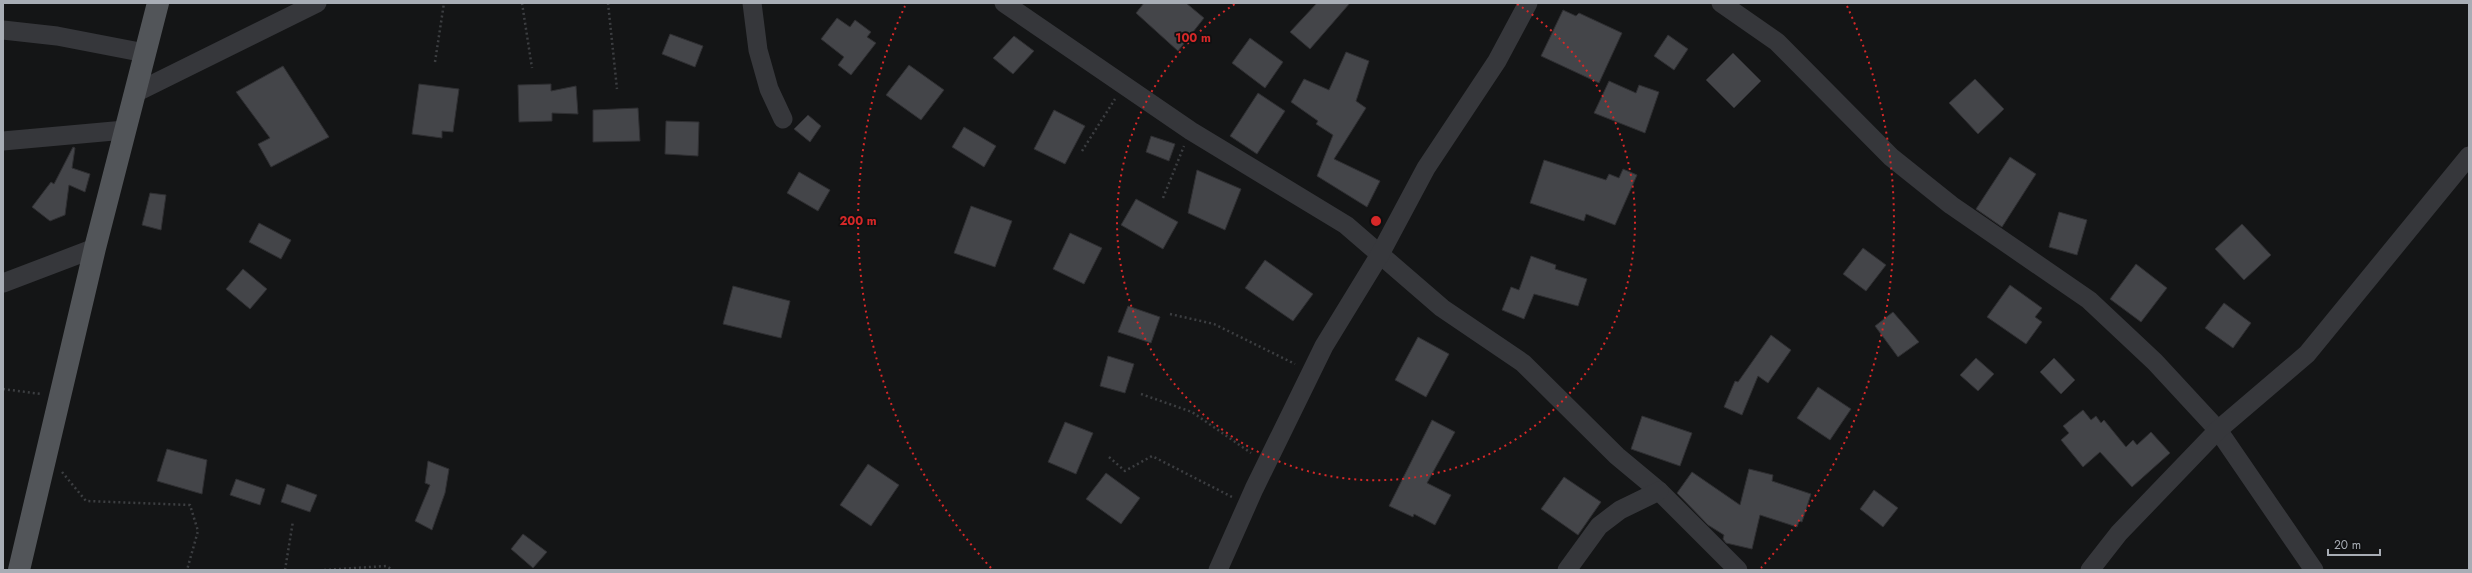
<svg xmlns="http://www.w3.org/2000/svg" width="2472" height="573" viewBox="0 0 2472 573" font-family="Jost,sans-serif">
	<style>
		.building { fill: #444549; stroke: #2f2f32 }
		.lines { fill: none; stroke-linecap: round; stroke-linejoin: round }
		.path { stroke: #3c3e41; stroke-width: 2.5; stroke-dasharray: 2 3; stroke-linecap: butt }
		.minor { stroke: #36373b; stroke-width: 19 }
		.major { stroke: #525559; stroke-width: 22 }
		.ring { fill: none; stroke: #d62828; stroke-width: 2; stroke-dasharray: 2 4 }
		.centre { fill: #d62828; stroke: #0f1011; stroke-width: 2 }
		.ring-label { font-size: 12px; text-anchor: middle; font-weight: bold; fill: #d62828; stroke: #0f1011; stroke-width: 3.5; stroke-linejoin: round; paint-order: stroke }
	</style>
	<rect width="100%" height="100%" fill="#141516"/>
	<!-- building -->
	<g class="building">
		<path d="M1144 3H1186L1204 18 1178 51 1136 13Z"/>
		<path d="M1317 3H1350L1310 49 1290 32Z"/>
		<path d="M1563 10 1576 16 1579 13 1622 33 1599 83 1541 56Z"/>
		<path d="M837 18 850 27 855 20 871 32 867 37 876 43 851 75 838 65 844 57 821 39Z"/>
		<path d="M670 34 703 46 695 67 662 54Z"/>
		<path d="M1668 35 1688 49 1674 70 1654 56Z"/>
		<path d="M1014 36 1034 51 1013 74 993 58Z"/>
		<path d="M1250 38 1283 62 1265 88 1232 63Z"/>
		<path d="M1346 52 1369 61 1356 101 1366 108 1334 159 1380 181 1367 207 1317 176 1333 135 1316 124 1318 121 1291 102 1304 79 1329 90Z"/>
		<path d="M1733 53 1761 81 1734 108 1706 80Z"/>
		<path d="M909 65 944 90 921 120 886 95Z"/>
		<path d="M283 66 329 137 271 167 258 144 270 138 236 92Z"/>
		<path d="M1975 79 2004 109 1978 134 1949 103Z"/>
		<path d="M1609 81 1636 93 1639 85 1659 92 1645 133 1594 113Z"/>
		<path d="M419 84 459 89 453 132 442 131V138L412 134Z"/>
		<path d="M551 84V91L576 86 578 114 552 113V121L519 122 518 85Z"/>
		<path d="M1258 93 1285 111 1257 154 1230 136Z"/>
		<path d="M638 108 640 141 593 142V110Z"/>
		<path d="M1054 110 1085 126 1065 164 1034 149Z"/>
		<path d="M808 115 821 126 810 142 794 129Z"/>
		<path d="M666 121 699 122 698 156 665 154Z"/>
		<path d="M964 127 996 146 984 167 952 147Z"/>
		<path d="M1151 136 1175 144 1169 161 1146 152Z"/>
		<path d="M73 147 75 148 72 168 90 174 85 192 69 185 65 215 50 221 32 207 51 182 54 184Z"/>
		<path d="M2010 157 2036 174 2002 227 1976 209Z"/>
		<path d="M1544 160 1606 180 1609 174 1619 178 1623 169 1637 175 1615 225 1586 214 1584 221 1530 203Z"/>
		<path d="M1197 170 1241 189 1225 230 1188 213Z"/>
		<path d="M799 172 830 190 818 211 787 193Z"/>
		<path d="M150 193 166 195 161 230 142 225Z"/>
		<path d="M1136 199 1178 222 1163 249 1121 225Z"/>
		<path d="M971 206 1012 221 995 267 954 253Z"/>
		<path d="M2059 212 2087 220 2077 255 2049 247Z"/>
		<path d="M259 223 291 240 281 259 249 242Z"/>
		<path d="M2242 224 2271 255 2244 280 2215 249Z"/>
		<path d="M1070 233 1102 248 1084 284 1053 269Z"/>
		<path d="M1863 248 1886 265 1866 291 1843 274Z"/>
		<path d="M1531 256 1556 265 1555 269 1587 279 1578 306 1534 294 1524 319 1502 310 1511 287 1519 290Z"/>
		<path d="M1265 260 1313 294 1293 321 1245 288Z"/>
		<path d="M2136 264 2167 288 2141 322 2110 299Z"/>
		<path d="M243 269 267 289 250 309 226 289Z"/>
		<path d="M2010 285 2042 308 2035 317 2042 322 2026 344 1987 317Z"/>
		<path d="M733 286 790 301 781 338 723 324Z"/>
		<path d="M2224 303 2251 323 2233 348 2205 328Z"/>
		<path d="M1128 306 1160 317 1151 343 1118 332Z"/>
		<path d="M1893 312 1919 342 1898 357 1875 326Z"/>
		<path d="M1771 335 1791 350 1768 383 1758 376 1742 415 1724 407 1735 381 1738 382Z"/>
		<path d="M1418 337 1449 354 1426 397 1395 380Z"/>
		<path d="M1108 356 1134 364 1125 393 1100 386Z"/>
		<path d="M1976 358 1994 374 1978 391 1960 375Z"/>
		<path d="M2054 358 2075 380 2061 394 2040 372Z"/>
		<path d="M1818 387 1851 409 1830 440 1797 418Z"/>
		<path d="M2083 410 2091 420 2096 416 2101 423 2104 420 2126 447 2133 440 2137 445 2151 432 2170 453 2132 487 2100 452 2083 467 2061 440 2069 433 2063 426Z"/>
		<path d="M1642 416 1692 433 1680 466 1631 449Z"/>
		<path d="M1432 420 1455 432 1427 483 1451 495 1435 525 1414 514 1413 517 1389 506Z"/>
		<path d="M1065 422 1093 433 1076 474 1048 462Z"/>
		<path d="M167 449 207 460 202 494 157 481Z"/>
		<path d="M428 461 449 469 445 493 432 530 415 521 430 485 425 483Z"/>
		<path d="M868 464 899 485 871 526 840 505Z"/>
		<path d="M1749 469 1773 475 1772 481 1811 494 1802 522 1799 521 1797 527 1760 515 1752 549 1726 543 1723 539 1724 535 1708 525 1677 493 1692 472 1740 505Z"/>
		<path d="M1106 473 1140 498 1121 524 1086 499Z"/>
		<path d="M1564 477 1601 502 1578 535 1541 509Z"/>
		<path d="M236 479 265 489 260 505 230 495Z"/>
		<path d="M287 484 317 495 310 512 281 502Z"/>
		<path d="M1874 490 1898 508 1883 527 1860 509Z"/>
		<path d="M523 534 547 552 533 568 511 549Z"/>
	</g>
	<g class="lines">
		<!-- path -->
		<g class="path">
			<path d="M522 3 532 68"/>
			<path d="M608 3 617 89"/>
			<path d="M435 62 444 3"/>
			<path d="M1082 151 1115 99"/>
			<path d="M1163 198 1184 146"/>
			<path d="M1170 314 1214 324 1295 364"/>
			<path d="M3 389 41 394"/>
			<path d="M1141 394 1192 412 1251 453"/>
			<path d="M1109 457 1125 471 1152 456 1232 497"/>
			<path d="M62 472 86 501 190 505 198 531 187 570"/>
			<path d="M285 570 293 521"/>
			<path d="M324 570 386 566 393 570"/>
		</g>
		<!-- minor -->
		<g class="minor">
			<path d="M752 3 758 50 769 89 783 119"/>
			<path d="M1004 3 1191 131 1346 225 1442 308 1523 363 1617 456 1659 491 1738 570"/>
			<path d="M1721 3 1777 42 1891 157 1951 205 2089 300 2155 362 2218 430 2314 570"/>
			<path d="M3 30 57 36 145 53"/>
			<path d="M135 93 317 3"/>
			<path d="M3 141 125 130"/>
			<path d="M3 283 95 248"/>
			<path d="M1218 570 1254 489 1324 346 1379 256 1426 168 1497 61 1528 3"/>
			<path d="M1567 570 1599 526 1620 510 1659 491"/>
			<path d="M2090 570 2119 533 2218 430 2307 354 2469 156"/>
		</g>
		<!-- major -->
		<path class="major" d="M19 570 95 248 158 3"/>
	</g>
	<!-- distance rings -->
	<g class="ring">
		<path d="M1517 4A259 259 0 1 1 1235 4"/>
		<path d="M991 568A518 518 0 0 1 905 6M1847 6A518 518 0 0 1 1761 568"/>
	</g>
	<circle cx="1376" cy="221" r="6" class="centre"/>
	<g class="ring-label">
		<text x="1193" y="42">100 m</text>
		<text x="858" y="225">200 m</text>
	</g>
	<!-- border -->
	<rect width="2472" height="573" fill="none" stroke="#a8adb5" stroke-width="8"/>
	<!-- scale -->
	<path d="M2328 549v6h52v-6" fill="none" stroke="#a8adb5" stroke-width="2"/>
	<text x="2334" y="549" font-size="12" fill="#a8adb5" stroke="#0f1011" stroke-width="3" paint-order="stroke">20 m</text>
</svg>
